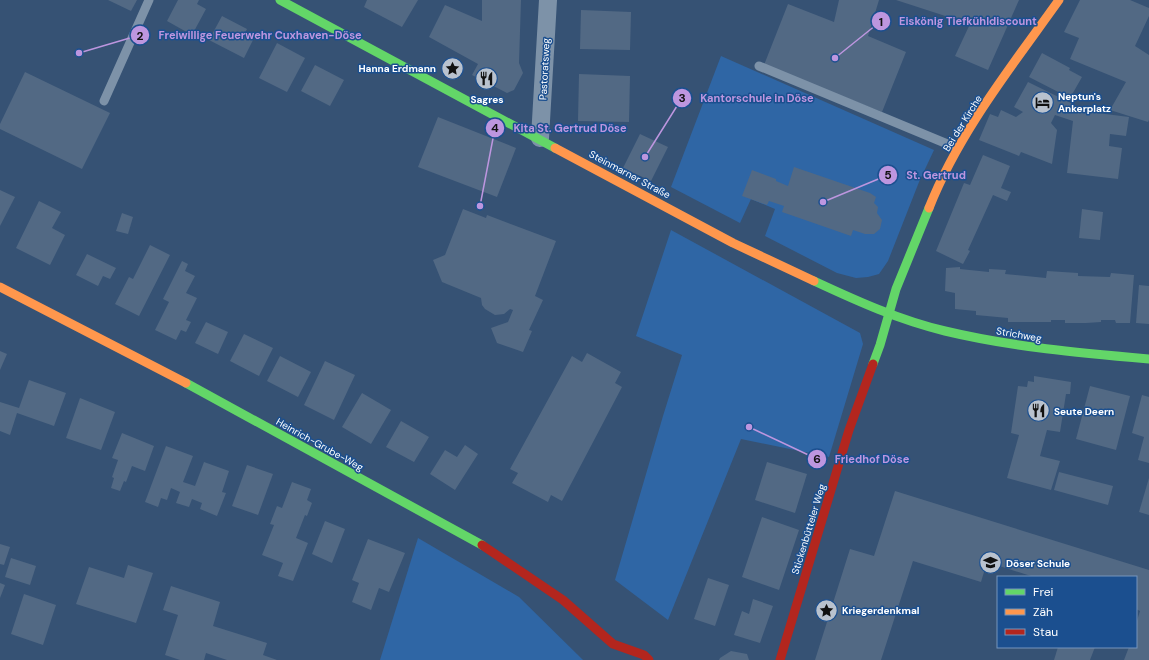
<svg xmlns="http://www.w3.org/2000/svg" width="1149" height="660" viewBox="0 0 1149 660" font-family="'DM Sans',sans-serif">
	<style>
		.green { fill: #2f66a5 }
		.building { fill: #526984 }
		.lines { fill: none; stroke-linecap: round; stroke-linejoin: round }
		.lane { stroke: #7d92a8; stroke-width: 9 }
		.street { stroke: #7d92a8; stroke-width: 18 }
		.fast { stroke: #63d668; stroke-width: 9 }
		.slow { stroke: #ff974d; stroke-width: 9 }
		.jam { stroke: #b3261e; stroke-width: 9 }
		.labels { text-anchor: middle; stroke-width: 3; stroke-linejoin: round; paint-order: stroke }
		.poi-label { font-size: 10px; font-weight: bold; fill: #fff; stroke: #1b4f8f; text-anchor: start }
		.street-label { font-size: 10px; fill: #fff; stroke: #1b4f8f }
		.leader { fill: none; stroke: #bd96df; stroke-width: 1.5 }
		.callout-dot { fill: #bd96df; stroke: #1b4f8f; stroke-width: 1.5 }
		.mark-label { font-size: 12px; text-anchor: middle; font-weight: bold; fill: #111 }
		.callout-label { font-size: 11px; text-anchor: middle; font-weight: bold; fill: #bd96df; stroke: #1b4f8f; stroke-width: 3; stroke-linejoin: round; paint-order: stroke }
	</style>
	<rect width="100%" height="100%" fill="#365274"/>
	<!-- green -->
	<g class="green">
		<path d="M721 56 934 150 919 182 888 261 879 274 868 277 856 278 837 273 765 236 775 209 751 199 740 223 671 187Z"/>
		<path d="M671 230 860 333 863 344 829 457 741 439 668 620 615 580 663 416 682 355 636 336Z"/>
		<path d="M418 538 519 597 583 660H380Z"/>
	</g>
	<!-- building -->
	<g class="building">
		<path d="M108 0H137L131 11Z"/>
		<path d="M178 0H199L197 4 206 9 192 35 167 21Z"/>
		<path d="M367 0H418L402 27 364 7Z"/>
		<path d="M482 0H521L519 63 523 73 514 90 507 93 472 75 478 64 429 37 445 5 482 21Z"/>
		<path d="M839 0H879L868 36 906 52 882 112 764 65 788 4 834 22Z"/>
		<path d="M896 0H1019L988 70 955 56 970 24Z"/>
		<path d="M1080 0H1130L1149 8V16L1135 46 1149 55V120L1148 122 1110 110 1126 82 1070 59 1079 38 1064 32Z"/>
		<path d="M581 10 631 12 630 50 580 49Z"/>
		<path d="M222 16 247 29 245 33 254 38 244 58 209 40Z"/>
		<path d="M277 43 305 58 287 92 259 78Z"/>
		<path d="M1042 53 1070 68 1069 70 1082 77 1070 98 1029 77Z"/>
		<path d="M315 65 344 80 330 106 301 91Z"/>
		<path d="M25 72 110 113 82 169 0 129V124Z"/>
		<path d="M579 74 630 76 629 122 578 121Z"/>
		<path d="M1028 82 1075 105 1074 110 1129 117 1126 136 1110 134 1109 146 1122 148 1118 179 1067 173 1073 121 1055 115 1051 123 1057 130 1052 164 1021 152 1019 156 979 140 990 114 998 117 1001 110 1016 117 1023 112 1014 107Z"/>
		<path d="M438 117 516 148 497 197 418 167Z"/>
		<path d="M640 134 668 147 651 181 623 168Z"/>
		<path d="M983 155 1010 166 1001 188 1011 192 1007 201 993 195 968 250 970 251 963 264 936 251 964 183 970 185Z"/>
		<path d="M794 167 870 193 876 197 874 203 878 207 877 213 882 220 880 229 874 234H865L853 230 851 236 782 212 784 206 769 201 767 205 742 196 752 170 776 179V181L788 186Z"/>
		<path d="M0 190 15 197 0 226Z"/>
		<path d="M39 201 61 212 52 228 65 235 50 265 16 248Z"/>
		<path d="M463 209 486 218 487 215 556 241 535 296 543 300 529 330 532 331 523 352 497 343 491 328 508 322 513 310 510 309 504 314 495 315 485 309 482 305 481 298 442 282 433 260 445 255Z"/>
		<path d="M1082 209 1103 212 1100 240 1079 238Z"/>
		<path d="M122 213 133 217 128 234 116 231Z"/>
		<path d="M150 245 170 255 139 316 115 304 129 277 133 279Z"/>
		<path d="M87 254 116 268 110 279 103 276 98 286 76 275Z"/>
		<path d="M182 261 188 264 185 271 195 276 186 293 197 298 186 320 191 322 186 332 181 330 176 340 155 330 169 302 163 299Z"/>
		<path d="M960 267V269L989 272V269L1006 270 1005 274 1046 278 1047 271 1078 273V276L1110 277 1111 273 1134 275 1130 323H1116L1115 320H1101V322L1086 323H1065V320H1051V322H1008V318L976 315V311L955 309V293L945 291 946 268Z"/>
		<path d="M1139 285 1149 286V324L1136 323Z"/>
		<path d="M206 322 228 332 218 354 195 343Z"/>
		<path d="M244 334 273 348 259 376 230 361Z"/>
		<path d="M0 351 7 354 0 370Z"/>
		<path d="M587 353 621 372 615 383 622 387 562 501 551 495 548 502 512 483 518 473 510 469 572 356 582 362Z"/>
		<path d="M280 356 311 372 298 397 267 381Z"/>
		<path d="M325 361 355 375 334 420 304 405Z"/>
		<path d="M1034 376 1071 382 1070 394H1066L1060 432 1047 430 1040 456 1060 461 1051 490 1007 478 1019 435 1011 433 1018 386 1027 387 1028 381 1034 382Z"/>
		<path d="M29 380 66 393 54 426 17 413 10 435 0 431V402L19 408Z"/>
		<path d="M1090 386 1130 396 1116 450 1076 439Z"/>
		<path d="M362 393 391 410 371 444 342 427Z"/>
		<path d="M1142 395 1149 397V463L1138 460 1144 437 1132 433Z"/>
		<path d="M80 398 115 412 101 450 66 438Z"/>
		<path d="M401 421 429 437 414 462 386 447Z"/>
		<path d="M122 433 154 446 145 471 132 466 126 482 124 481 120 491 111 488 114 478 112 477 118 460 112 458Z"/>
		<path d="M465 445 478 454 455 490 430 474 445 450 457 457Z"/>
		<path d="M166 446 193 456 183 482 195 486 204 462 229 471 222 492 226 493 217 516 200 509 202 503 192 499 189 507 176 503 180 492 171 488 167 500 161 498 158 507 145 502Z"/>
		<path d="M767 462 807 474 795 513 755 500Z"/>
		<path d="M247 465 273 474 258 515 232 506Z"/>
		<path d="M1059 472 1113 486 1108 505 1054 490Z"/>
		<path d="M1149 478V515L1139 512Z"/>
		<path d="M292 482 311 489 307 500 312 503 307 516 305 515 296 538 308 543 293 581 278 576 283 563 262 555 274 525 270 524 277 506 282 508Z"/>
		<path d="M895 491 1149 570V660H1124L1129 647H1136V624L1140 611 1136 609V577H1034L987 562 981 582 913 561 881 660H815L850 549 874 556Z"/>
		<path d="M762 517 799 530 779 590 742 577Z"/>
		<path d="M325 521 345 529 332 563 312 554Z"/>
		<path d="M368 539 405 553 389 592 379 588 371 610 352 602 359 583 352 580Z"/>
		<path d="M0 544 10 547 4 565 0 564Z"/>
		<path d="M11 558 36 566 30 585 5 577Z"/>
		<path d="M128 565 153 573 136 623 76 604 89 567 124 578Z"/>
		<path d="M708 578 729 585 715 626 694 619Z"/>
		<path d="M0 583 5 585 0 598Z"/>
		<path d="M171 586 220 602 213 626 267 643 263 655 277 660H227L206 653 204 660H180L165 655 178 615 163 610Z"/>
		<path d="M24 594 56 605 43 645 11 634Z"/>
		<path d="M753 599 773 606 760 643 734 635 742 611 749 614Z"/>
		<path d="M1058 647H1095L1090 660H1054Z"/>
		<path d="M731 651 747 654 749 660H719L720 658Z"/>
	</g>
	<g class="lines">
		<!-- lane -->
		<g class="lane">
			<path d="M759 66 957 148"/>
			<path d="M104 101 149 0"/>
		</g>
		<!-- street -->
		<path class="street" d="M540 138 548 0"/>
		<!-- fast -->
		<g class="fast">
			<path d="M280 0 555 148"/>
			<path d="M814 281C857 301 899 320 945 331 1012 347 1080 353 1149 359"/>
			<path d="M873 364 880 345 896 289 929 208"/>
			<path d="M186 383 482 545"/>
		</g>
		<!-- slow -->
		<g class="slow">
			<path d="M555 148 733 243 814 281"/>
			<path d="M929 208C959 132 1012 66 1059 0"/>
			<path d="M0 287 186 383"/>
		</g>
		<!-- jam -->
		<g class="jam">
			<path d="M482 545 563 600 613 644 644 655 649 660"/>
			<path d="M780 660 849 430 873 364"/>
		</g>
	</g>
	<!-- icons -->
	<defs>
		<symbol id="sight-disc" viewBox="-11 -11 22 22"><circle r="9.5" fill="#b9c2ce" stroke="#1b4f8f"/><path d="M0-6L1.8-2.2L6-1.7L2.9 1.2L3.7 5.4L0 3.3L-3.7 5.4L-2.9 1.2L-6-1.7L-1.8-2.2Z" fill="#111"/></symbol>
		<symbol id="restaurant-disc" viewBox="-11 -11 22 22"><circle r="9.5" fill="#b9c2ce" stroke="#1b4f8f"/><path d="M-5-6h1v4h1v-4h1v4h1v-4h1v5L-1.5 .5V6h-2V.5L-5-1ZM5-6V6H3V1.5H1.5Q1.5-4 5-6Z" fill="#111"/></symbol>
		<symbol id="hotel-disc" viewBox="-11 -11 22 22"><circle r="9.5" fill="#b9c2ce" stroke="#1b4f8f"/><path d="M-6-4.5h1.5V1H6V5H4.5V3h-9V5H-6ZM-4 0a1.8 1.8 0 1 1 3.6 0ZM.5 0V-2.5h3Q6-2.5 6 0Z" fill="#111"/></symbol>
		<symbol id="school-disc" viewBox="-11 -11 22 22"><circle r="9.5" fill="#b9c2ce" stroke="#1b4f8f"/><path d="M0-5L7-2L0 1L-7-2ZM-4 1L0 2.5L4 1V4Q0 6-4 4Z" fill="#111"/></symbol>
	</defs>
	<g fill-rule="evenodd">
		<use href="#sight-disc" x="440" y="56" width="25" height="25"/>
		<use href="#restaurant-disc" x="474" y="66" width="25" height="25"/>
		<use href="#hotel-disc" x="1030" y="90" width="25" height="25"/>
		<use href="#restaurant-disc" x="1026" y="398" width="25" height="25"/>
		<use href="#school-disc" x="978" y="550" width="25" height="25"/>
		<use href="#sight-disc" x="814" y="598" width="25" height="25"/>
	</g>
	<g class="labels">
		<!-- poi labels -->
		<g class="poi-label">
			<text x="436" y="72" text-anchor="end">Hanna Erdmann</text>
			<text x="1058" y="100">Neptun's<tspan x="1058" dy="12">Ankerplatz</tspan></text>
			<text x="487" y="103" text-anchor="middle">Sagres</text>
			<text x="1054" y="415">Seute Deern</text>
			<text x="1006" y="567">Döser Schule</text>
			<text x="842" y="614">Kriegerdenkmal</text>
		</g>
		<!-- street labels -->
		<g class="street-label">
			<text transform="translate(544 69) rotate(-87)" y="4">Pastoratsweg</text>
			<text transform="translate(962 123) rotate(-58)" y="4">Bei der Kirche</text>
			<text transform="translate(630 174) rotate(28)" y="4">Steinmarner Straße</text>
			<text transform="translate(1019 334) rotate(10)" y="4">Strichweg</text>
			<text transform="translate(320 444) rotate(29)" y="4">Heinrich-Grube-Weg</text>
			<text transform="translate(808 529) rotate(-73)" y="4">Stickenbütteler Weg</text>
		</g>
	</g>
	<!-- callouts -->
	<path class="leader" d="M835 58L881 21M79 53L140 35M645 157L682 98M480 206L495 128M823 202L888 175M749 427L817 459"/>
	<g class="callout-dot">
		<circle cx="835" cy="58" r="4"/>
		<circle cx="79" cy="53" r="4"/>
		<circle cx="645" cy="157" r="4"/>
		<circle cx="480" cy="206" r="4"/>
		<circle cx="823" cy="202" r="4"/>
		<circle cx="749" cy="427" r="4"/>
		<circle cx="881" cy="21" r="10"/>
		<circle cx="140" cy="35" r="10"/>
		<circle cx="682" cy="98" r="10"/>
		<circle cx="495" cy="128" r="10"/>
		<circle cx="888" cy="175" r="10"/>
		<circle cx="817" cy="459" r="10"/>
	</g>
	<g class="mark-label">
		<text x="881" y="26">1</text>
		<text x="140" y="40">2</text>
		<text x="682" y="102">3</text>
		<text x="495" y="132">4</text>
		<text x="888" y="179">5</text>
		<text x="817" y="463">6</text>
	</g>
	<g class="callout-label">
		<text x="968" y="25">Eiskönig Tiefkühldiscount</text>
		<text x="260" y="39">Freiwillige Feuerwehr Cuxhaven-Döse</text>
		<text x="757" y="102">Kantorschule in Döse</text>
		<text x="570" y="132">Kita St. Gertrud Döse</text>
		<text x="936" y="179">St. Gertrud</text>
		<text x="872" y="463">Friedhof Döse</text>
	</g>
	<!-- legend -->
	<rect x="997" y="576" width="140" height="72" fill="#1b4f8f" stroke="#7695bc"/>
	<rect x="1005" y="589" width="20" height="6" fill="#63d668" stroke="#7695bc"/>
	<text x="1033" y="596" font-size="12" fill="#ffffff">Frei</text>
	<rect x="1005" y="609" width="20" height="6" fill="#ff974d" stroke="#7695bc"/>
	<text x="1033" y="616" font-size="12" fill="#ffffff">Zäh</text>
	<rect x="1005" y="629" width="20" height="6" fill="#b3261e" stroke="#7695bc"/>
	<text x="1033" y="636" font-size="12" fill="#ffffff">Stau</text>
</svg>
